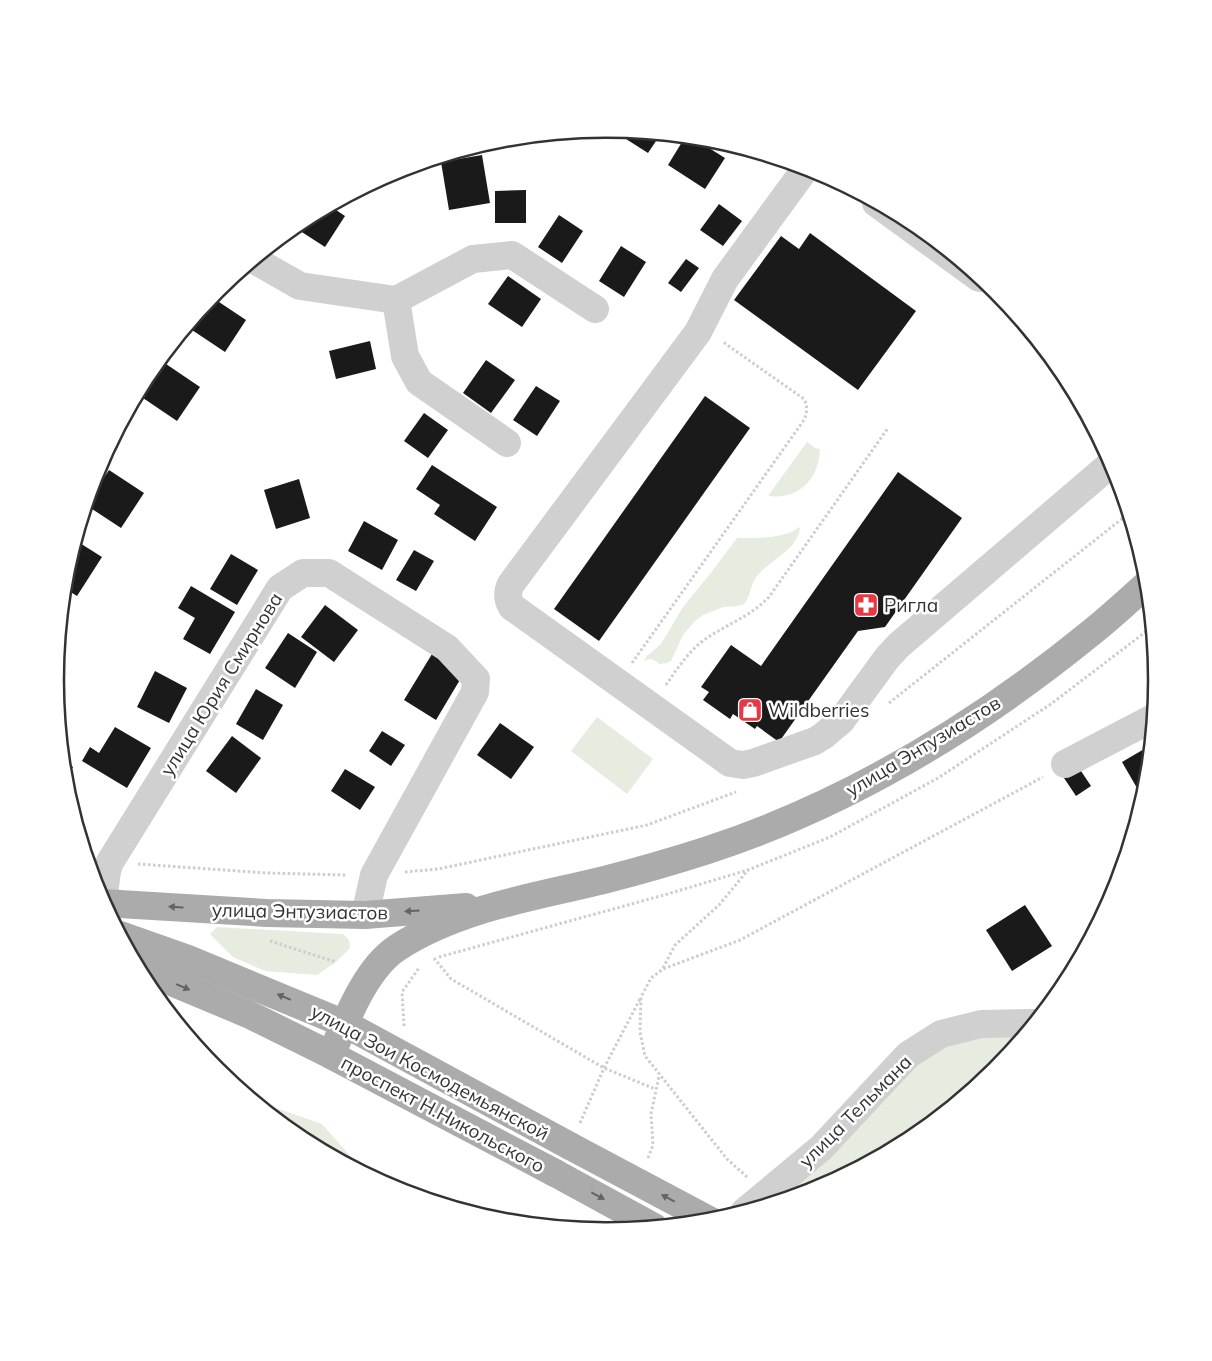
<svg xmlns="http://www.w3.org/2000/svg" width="1212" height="1361" viewBox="0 0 1212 1361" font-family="Mulish,sans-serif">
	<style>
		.green { fill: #e6ecdf }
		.building { fill: #1a1a1a }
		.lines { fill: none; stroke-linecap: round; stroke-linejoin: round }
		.path { stroke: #cdcdcd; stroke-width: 3; stroke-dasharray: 2.5 2.5; stroke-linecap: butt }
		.minor { stroke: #d0d0d0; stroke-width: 28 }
		.major { stroke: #ababab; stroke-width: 28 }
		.path-bridge { stroke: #cdcdcd; stroke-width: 3; stroke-dasharray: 2.5 2.5; stroke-linecap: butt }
		.major-bridge { stroke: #ababab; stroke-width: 28 }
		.oneway { fill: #636363 }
		.labels { text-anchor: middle; stroke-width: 5; stroke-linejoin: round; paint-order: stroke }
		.poi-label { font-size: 19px; fill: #333; stroke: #fff; text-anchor: start }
		.street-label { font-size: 19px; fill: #333; stroke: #fff }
		.rim { fill: none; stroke: #333; stroke-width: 2.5 }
	</style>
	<rect width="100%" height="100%" fill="#fff"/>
	<!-- green -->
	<g class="green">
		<path d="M807 442 815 448 820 449C819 479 799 500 768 496Z"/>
		<path d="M800 527C798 550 771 559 757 576 750 584 751 596 744 604L738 606 723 607 703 615 695 621 683 635 671 661 667 663 659 664C655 659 650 658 644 661L647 656 661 644 683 607 710 574 737 538C757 538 783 539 800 527Z"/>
		<path d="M597 717 653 759 627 794 571 751Z"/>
		<path d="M217 927 343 934 349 940 350 948 336 962 317 975 265 971 233 957 210 934Z"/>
		<path d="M1034 1023 995 1070 912 1139 817 1190 780 1201 767 1194 908 1055Z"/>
		<path d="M253 1100 322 1124 366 1174 300 1138Z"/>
	</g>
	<!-- building -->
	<g class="building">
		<path d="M631 132 660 135 648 153 626 139Z"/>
		<path d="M685 137 693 138 725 158 705 189 668 165Z"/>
		<path d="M482 155 490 203 449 210 441 162Z"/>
		<path d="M526 190V223H495V191Z"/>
		<path d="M719 204 742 221 723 246 700 230Z"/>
		<path d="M330 206 345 216 325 247 294 227Z"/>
		<path d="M559 215 583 231 562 263 538 247Z"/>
		<path d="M810 233 916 311 858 390 734 300 781 236 799 249Z"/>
		<path d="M621 246 646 262 624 297 599 281Z"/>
		<path d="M686 259 699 268 681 292 668 283Z"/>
		<path d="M508 276 541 299 522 327 488 304Z"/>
		<path d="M213 298 246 320 225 352 192 330Z"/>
		<path d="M370 341 376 369 336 379 329 351Z"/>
		<path d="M486 360 515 380 491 413 463 393Z"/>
		<path d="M166 364 200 387 177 421 143 398Z"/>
		<path d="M536 386 560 401 537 436 513 420Z"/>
		<path d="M705 396 750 428 599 641 554 609Z"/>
		<path d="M424 413 448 430 428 458 404 441Z"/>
		<path d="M432 465 497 507 475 541 434 514 440 505 416 489Z"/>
		<path d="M109 470 144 493 121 528 86 505Z"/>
		<path d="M898 472 962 518 885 627 858 631 779 742 757 726 755 729 733 714 730 719 703 700 709 692 701 687 731 645 761 666Z"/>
		<path d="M299 479 310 518 276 529 264 490Z"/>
		<path d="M364 521 398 540 382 570 348 551Z"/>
		<path d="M75 540 102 557 77 596 64 588 66 573Z"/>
		<path d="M414 550 434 561 416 591 396 580Z"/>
		<path d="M231 554 258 570 237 605 210 589Z"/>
		<path d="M191 586 235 612 210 654 183 639 195 618 178 608Z"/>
		<path d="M325 605 358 630 334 662 301 637Z"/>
		<path d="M288 633 317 652 295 688 265 668Z"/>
		<path d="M432 654 464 673 436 720 404 700Z"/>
		<path d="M155 671 187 688 169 723 137 707Z"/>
		<path d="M256 689 283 705 263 740 236 724Z"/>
		<path d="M500 723 534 747 511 779 477 755Z"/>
		<path d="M115 727 151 748 127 788 82 761 90 747 99 753Z"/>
		<path d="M382 731 405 745 391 766 369 751Z"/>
		<path d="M232 736 261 758 236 793 206 771Z"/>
		<path d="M1151 745 1146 788 1145 794 1141 795 1122 762Z"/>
		<path d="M63 760 73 767 65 780Z"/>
		<path d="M1077 765 1091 786 1076 796 1062 775Z"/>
		<path d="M345 769 375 787 360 810 331 791Z"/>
		<path d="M1025 905 1052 946 1012 971 986 930Z"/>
		<path d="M1099 921 1095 930 1092 924Z"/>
	</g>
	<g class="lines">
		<!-- path -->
		<g class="path">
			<path d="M632 663 804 420C807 413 808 407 804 399L723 342"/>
			<path d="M666 685C677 669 688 652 704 640 725 625 750 617 769 597L888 428"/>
			<path d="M889 703 1128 514"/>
			<path d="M138 864 267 873 347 875"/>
			<path d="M405 872 438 869 647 825 736 792"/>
			<path d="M270 941 336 962"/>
			<path d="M439 957 664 895 748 870 830 837 938 778 1051 704 1152 627"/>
			<path d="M434 958 451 979 604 1068 655 1089"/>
			<path d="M663 968 675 945 719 905 748 870"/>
			<path d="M404 1026 402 992 419 968"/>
			<path d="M580 1123 604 1068 641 997"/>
			<path d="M648 1158 653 1145 651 1114 659 1076"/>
			<path d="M747 1177 727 1159 645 1056 640 1032 641 997 651 978 663 969 740 940 1043 777"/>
		</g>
		<!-- minor -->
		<g class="minor">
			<path d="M806 168 725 279 698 332 511 584C507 592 507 599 512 607L730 763 743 765 753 763 815 741 823 736 841 721 887 658 898 646 1112 463"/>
			<path d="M876 203 979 278"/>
			<path d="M254 260 300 286 396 300 473 259 512 255 595 309"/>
			<path d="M396 300 405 356 419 382 507 443"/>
			<path d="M1065 764 1153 718"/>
			<path d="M103 902 107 871 110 862 280 588 303 573H329L447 648 476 679 475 692 374 875 365 915"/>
			<path d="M744 1212 821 1148 908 1055 941 1034 981 1024 1034 1023"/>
		</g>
		<!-- major -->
		<g class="major">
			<path d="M103 903 267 913 365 915 466 907"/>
			<path d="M120 935 188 959 345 1024 570 1146"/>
			<path d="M138 968 248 1014 331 1055 555 1173"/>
			<path d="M331 1055C346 1021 365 969 397 948 458 908 535 897 604 880 639 871 674 861 708 850 848 804 978 725 1092 632 1111 617 1129 600 1147 584"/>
		</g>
		<!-- path-bridge -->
		<path class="path-bridge" d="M734 1206 744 1212"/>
		<!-- major-bridge -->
		<g class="major-bridge">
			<path d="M570 1146 711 1221"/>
			<path d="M555 1173 654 1227"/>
		</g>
	</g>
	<!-- one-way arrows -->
	<defs><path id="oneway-solid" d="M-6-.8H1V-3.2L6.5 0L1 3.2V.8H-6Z" transform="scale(1.25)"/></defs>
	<g class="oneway">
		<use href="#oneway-solid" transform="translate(176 907) rotate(-177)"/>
		<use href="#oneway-solid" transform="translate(412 911) rotate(176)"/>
		<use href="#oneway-solid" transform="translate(183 987) rotate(23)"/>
		<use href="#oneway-solid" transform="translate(284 997) rotate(-157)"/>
		<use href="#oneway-solid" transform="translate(598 1196) rotate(28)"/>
		<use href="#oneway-solid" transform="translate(668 1198) rotate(-152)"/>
	</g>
	<!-- icons -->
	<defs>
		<symbol id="pharmacy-square" viewBox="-11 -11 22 22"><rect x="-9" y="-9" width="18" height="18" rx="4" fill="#e63946" stroke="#fff"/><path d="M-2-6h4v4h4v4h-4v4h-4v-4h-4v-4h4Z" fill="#fff"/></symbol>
		<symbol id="shop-square" viewBox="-11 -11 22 22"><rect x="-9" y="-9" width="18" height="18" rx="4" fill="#e63946" stroke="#fff"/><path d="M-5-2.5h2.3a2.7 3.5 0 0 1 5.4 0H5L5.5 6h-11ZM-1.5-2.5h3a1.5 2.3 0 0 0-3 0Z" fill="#fff"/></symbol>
	</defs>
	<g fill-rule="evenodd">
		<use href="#pharmacy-square" x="852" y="591" width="28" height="28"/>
		<use href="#shop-square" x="736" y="696" width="28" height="28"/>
	</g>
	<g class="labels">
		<!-- poi labels -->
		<g class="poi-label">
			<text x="884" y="612">Ригла</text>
			<text x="768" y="717">Wildberries</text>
		</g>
		<!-- street labels -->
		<g class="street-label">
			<text transform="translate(221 684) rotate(-58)" y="7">улица Юрия Смирнова</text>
			<text transform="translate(923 746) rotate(-31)" y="7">улица Энтузиастов</text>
			<text transform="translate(300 911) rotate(1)" y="7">улица Энтузиастов</text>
			<text transform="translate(430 1072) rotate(28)" y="7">улица Зои Космодемьянской</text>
			<text transform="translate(855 1111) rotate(-45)" y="7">улица Тельмана</text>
			<text transform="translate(443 1114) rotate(28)" y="7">проспект Н.Никольского</text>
		</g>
	</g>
	<!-- crop -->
	<path d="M0 0H1212V1361H0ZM64 680a542 542 0 1 1 1084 0a542 542 0 1 1-1084 0Z" fill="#fff" fill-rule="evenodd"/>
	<path class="rim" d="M64 680a542 542 0 1 1 1084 0a542 542 0 1 1-1084 0Z"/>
</svg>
